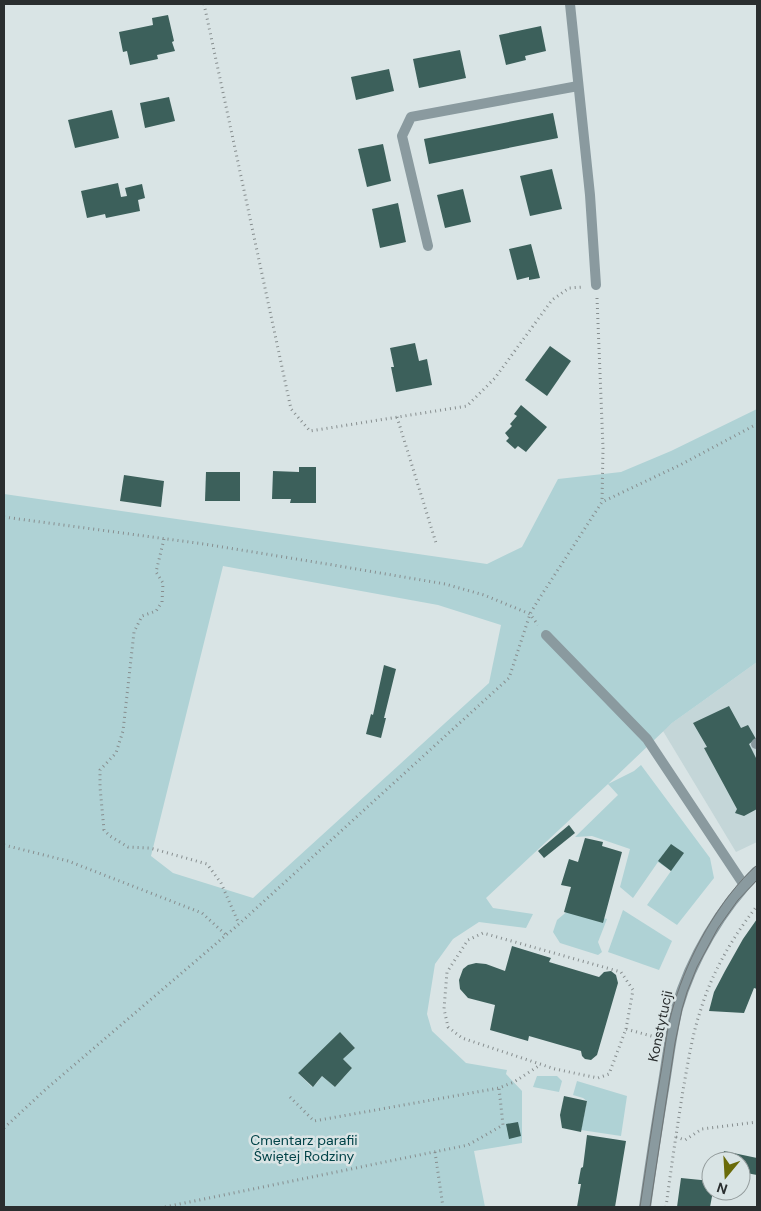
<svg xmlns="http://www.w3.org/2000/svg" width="761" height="1211" viewBox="0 0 761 1211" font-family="'DM Sans',sans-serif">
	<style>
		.built { fill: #c4d6d8 }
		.green { fill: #afd2d5; fill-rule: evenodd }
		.building { fill: #3c605b }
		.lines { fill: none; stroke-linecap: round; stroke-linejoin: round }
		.path { stroke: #878e8f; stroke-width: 3; stroke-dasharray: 1 4; stroke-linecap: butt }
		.service { stroke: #8a9a9f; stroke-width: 10 }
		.tertiary { stroke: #8a9a9f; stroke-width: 12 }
		.tram { stroke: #6f7576; stroke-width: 1 }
		.labels { text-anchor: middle; stroke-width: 5; stroke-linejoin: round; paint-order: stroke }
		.street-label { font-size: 14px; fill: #2a2e2f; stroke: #d9e4e5 }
		.park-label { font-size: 14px; fill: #024348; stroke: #d9e4e5 }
	</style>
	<rect width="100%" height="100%" fill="#d9e4e5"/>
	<!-- built -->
	<path class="built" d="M757 662V842L736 852 663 731 672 723 707 698Z"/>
	<!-- green -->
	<g class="green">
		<path d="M757 409V662L707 698 672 723 608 784 634 771 641 765 710 858 714 878 677 925 647 905 671 871 658 862 633 898 620 887 630 849 592 836 575 837 618 795 608 784 486 898 493 908 533 914 526 928 479 922 453 939 435 964 427 1014 432 1031 466 1063 507 1070 506 1074 522 1091V1143L474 1151 485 1207H4V494L487 564 522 547 558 479 621 472 671 451ZM223 566 438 605 501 625 489 683 253 898 173 873 151 856ZM341 1033 355 1048 343 1059 352 1068 335 1087 322 1076 317 1083 312 1087 298 1073Z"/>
		<path d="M570 909 607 919 598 942 602 952 598 955 560 943 553 932 557 920Z"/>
		<path d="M623 910 672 941 659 970 608 952Z"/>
		<path d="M537 1076H557L562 1081 559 1092 533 1087Z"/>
		<path d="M577 1081 627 1096 621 1136 581 1130 587 1101 583 1098 573 1095Z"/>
	</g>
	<!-- building -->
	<g class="building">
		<path d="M168 15 174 41 172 42 175 51 157 55 158 59 130 65 127 51 123 52 119 32 153 25 152 18Z"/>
		<path d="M541 26 546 51 525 56 526 60 506 65 499 35Z"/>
		<path d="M460 50 466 78 419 88 413 59Z"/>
		<path d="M389 69 394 91 356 100 351 77Z"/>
		<path d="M169 97 175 121 145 128 140 103Z"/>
		<path d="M112 110 119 138 75 148 68 120Z"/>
		<path d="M553 113 558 138 429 164 424 139Z"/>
		<path d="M383 144 391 181 367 187 358 149Z"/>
		<path d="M552 169 562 209 530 216 520 176Z"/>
		<path d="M118 183 121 197 127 196 125 188 142 184 145 198 138 200 140 211 106 218 105 214 87 218 81 191Z"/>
		<path d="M463 189 471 222 445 228 437 195Z"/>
		<path d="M398 203 406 242 380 248 372 209Z"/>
		<path d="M531 244 540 278 529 280V277L517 280 509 249Z"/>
		<path d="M415 343 419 361 427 359 432 385 396 392 391 367H394L390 348Z"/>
		<path d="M550 346 571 361 547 396 525 380Z"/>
		<path d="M521 405 547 427 526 452 518 446 515 449 506 441 509 438 505 433 512 426 510 424 517 416 514 414Z"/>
		<path d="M299 467H316V503H290L291 499H272L273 471 299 472Z"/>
		<path d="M206 472H240V501H205Z"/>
		<path d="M124 475 164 481 161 507 120 501Z"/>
		<path d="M384 665 396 669 384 718H386L381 738 366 734 371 714 373 715Z"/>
		<path d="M729 706 741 728 748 725 756 739 749 744 757 760V809L744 816 735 813 737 809 704 748 707 747 693 723Z"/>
		<path d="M569 825 575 833 544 858 538 851Z"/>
		<path d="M585 838 603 842 602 846 622 852 603 923 564 912 571 887 561 885 569 859 578 862Z"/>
		<path d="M671 844 684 853 671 871 658 861Z"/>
		<path d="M757 919V989L754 988 744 1013 709 1011 714 992 725 971 743 939Z"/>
		<path d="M512 946 551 958 549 962 599 977 604 972 611 971 616 975 618 983 597 1055 591 1060 585 1059 582 1056 581 1051 529 1036 528 1041 490 1030 495 1005 468 998 460 989 459 980 463 969 468 965 476 963 486 964 505 971Z"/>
		<path d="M340 1032 355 1048 343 1059 352 1068 335 1087 322 1076 313 1087 298 1073Z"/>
		<path d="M564 1096 587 1101 581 1132 562 1128 560 1115Z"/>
		<path d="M518 1122 521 1136 509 1139 506 1124Z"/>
		<path d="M587 1135 626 1141 615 1207H577L581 1184H578L581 1168 583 1167Z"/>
		<path d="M724 1151 757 1158V1175L741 1172V1161H722Z"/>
		<path d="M681 1178 711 1181V1191H713L710 1207H677Z"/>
	</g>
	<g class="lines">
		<!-- path -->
		<g class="path">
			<path d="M204 4 291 409 310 431 467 406 495 378 552 300 569 288 583 287"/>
			<path d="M597 298 603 448 602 502"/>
			<path d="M397 417 436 543"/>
			<path d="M4 517 204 544 327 564 445 584 484 595 530 614 538 625"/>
			<path d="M164 539 156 572 163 583 162 602 156 611 142 616 134 632 123 731 116 753 100 770V787L104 830 110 836 128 847 150 848 207 864 221 883 239 924"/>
			<path d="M4 845 68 861 202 913 226 935"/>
			<path d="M626 1029 633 990 621 972 483 933 468 940 447 972 444 1009 448 1027 462 1038 555 1069 598 1078 609 1074 626 1029 655 1037"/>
			<path d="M290 1097 314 1121 499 1088 514 1082 540 1065"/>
			<path d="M4 1128 46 1089 239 924 509 678 530 614 537 602 602 502 680 465 757 424"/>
			<path d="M676 1137 685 1140 702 1129 757 1122"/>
			<path d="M435 1152 443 1207"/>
			<path d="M165 1207 468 1145 503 1125 499 1088"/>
			<path d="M666 1207C671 1168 677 1129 683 1090 688 1063 692 1035 701 1009 712 972 734 935 757 906"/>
		</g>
		<!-- service -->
		<g class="service">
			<path d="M570 4 590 195 596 285"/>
			<path d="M428 246 402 136 411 117 578 86"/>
			<path d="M546 635 647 739 744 885"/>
			<path d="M756 744 757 743"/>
		</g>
		<!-- tertiary -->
		<path class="tertiary" d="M645 1207C650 1170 656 1132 662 1095 667 1066 670 1037 677 1008 691 959 721 908 757 872"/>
		<!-- tram -->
		<g class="tram">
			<path d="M640 1207C647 1162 653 1117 661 1072 665 1049 667 1026 674 1004 688 956 719 899 757 865"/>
			<path d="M650 1207 675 1043 682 1009 687 992 697 967 718 928 738 900 757 880"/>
		</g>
	</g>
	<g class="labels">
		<!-- street labels -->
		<g class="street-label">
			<text transform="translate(660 1026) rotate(-78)" y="5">Konstytucji</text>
		</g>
		<!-- park labels -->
		<g class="park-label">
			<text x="304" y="1145">Cmentarz parafii<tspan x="304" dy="16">Świętej Rodziny</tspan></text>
		</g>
	</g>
	<!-- border -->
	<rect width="761" height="1211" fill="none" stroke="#2a2e2f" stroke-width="10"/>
	<!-- north arrow -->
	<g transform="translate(726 1176) rotate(198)"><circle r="24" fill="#d9e4e5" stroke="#939b9c"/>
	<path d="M0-4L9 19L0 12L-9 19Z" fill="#6a6b09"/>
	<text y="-8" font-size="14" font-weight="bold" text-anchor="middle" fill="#2a2e2f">N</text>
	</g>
</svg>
